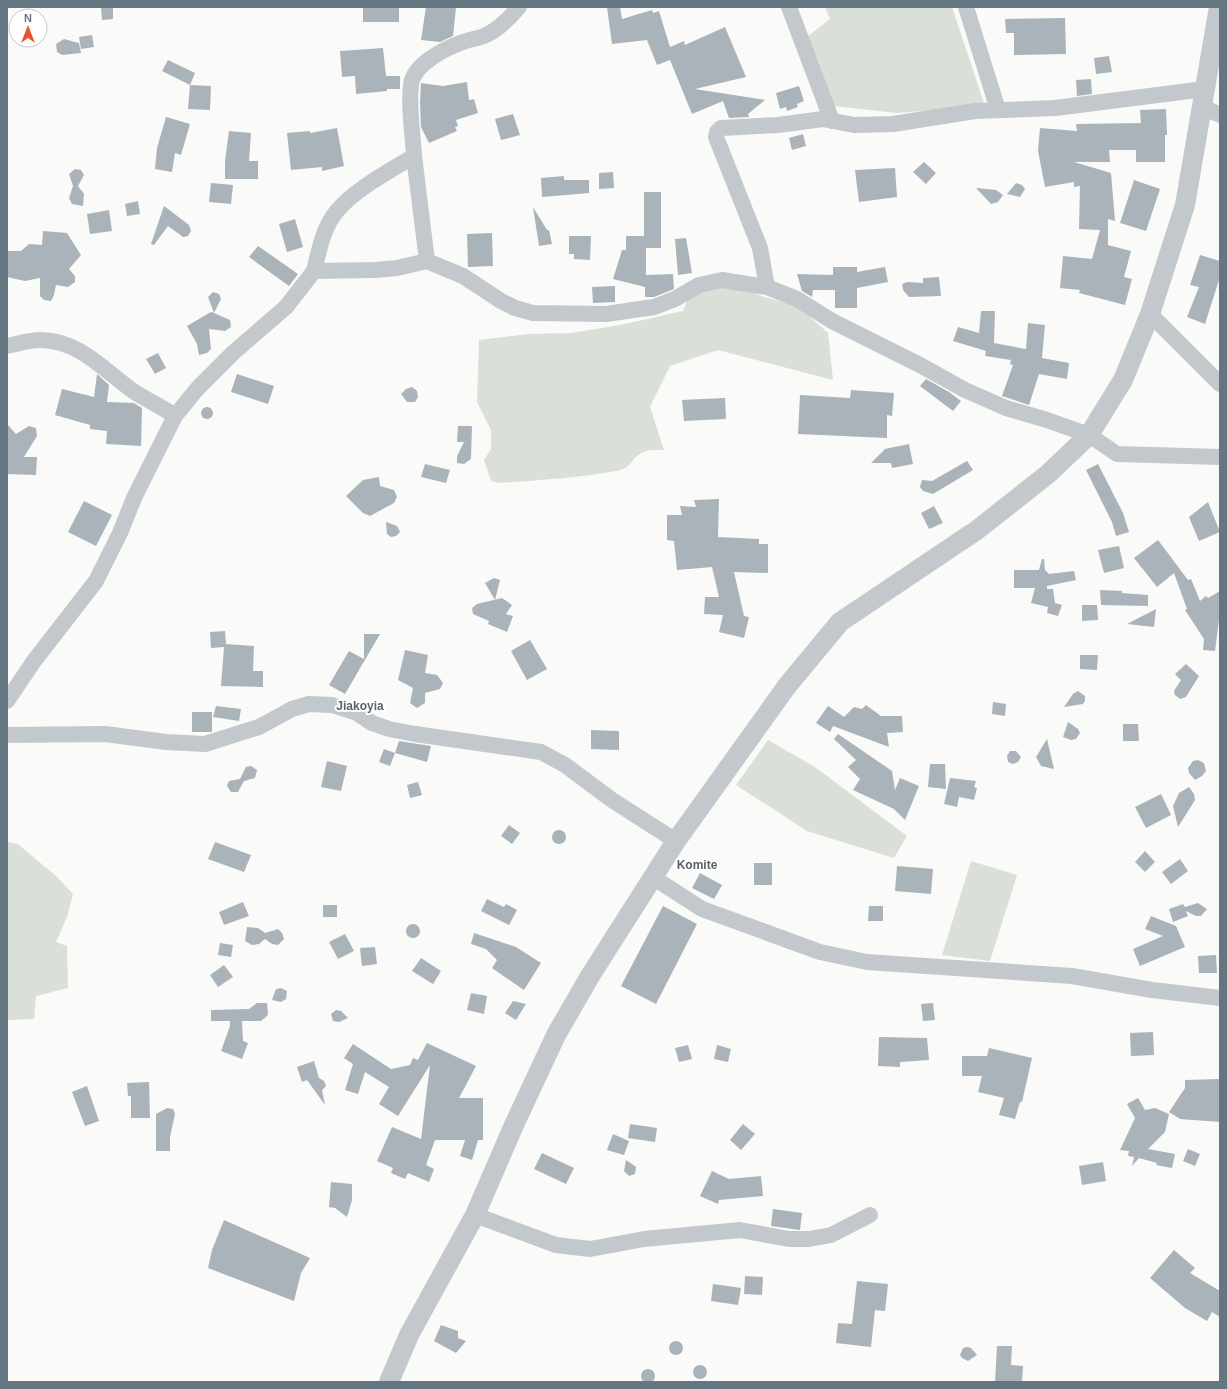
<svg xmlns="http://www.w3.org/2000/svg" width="1227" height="1389" viewBox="0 0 1227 1389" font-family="Helvetica,sans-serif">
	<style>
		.green { fill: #dadfd7 }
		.building { fill: #aab3b9 }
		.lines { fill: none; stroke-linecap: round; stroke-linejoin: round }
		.minor { stroke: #c3c8cc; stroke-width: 16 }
		.tertiary { stroke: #c3c8cc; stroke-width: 20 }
		.labels { text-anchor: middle; stroke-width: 4; stroke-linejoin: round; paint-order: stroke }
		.quarter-label { font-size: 12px; font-weight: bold; fill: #57646e; stroke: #fff }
	</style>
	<rect width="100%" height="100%" fill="#fafaf8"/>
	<!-- green -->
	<g class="green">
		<path d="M825 7H952L985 106 897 113 832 106 803 40 830 19Z"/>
		<path d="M726 282 764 297 798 306 828 333 833 380 718 350 670 366 650 407 664 450C656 450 647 449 640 454 630 460 632 468 616 471 578 478 539 480 500 483L491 481 484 460 491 449V430L477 402 479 340 528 334 572 333 625 324 683 311 691 290Z"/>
		<path d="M768 740 815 767 907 836 894 858 807 831 736 785Z"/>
		<path d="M7 842 18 844 57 877 73 894 67 917 56 942 67 946 68 988 36 996 34 1019 7 1020Z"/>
		<path d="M971 861 1017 875 990 961 942 955Z"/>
	</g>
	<!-- building -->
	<g class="building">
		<path d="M101 7H113V19L102 20Z"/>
		<rect x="363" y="7" width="36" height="15"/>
		<path d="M426 7H456L453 36 440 42 421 40Z"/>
		<path d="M607 7H620L622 19 652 10 653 13 659 11 670 47 684 41 685 45 725 27 746 77 695 89 765 100 748 114 749 117 729 118 723 101 692 114 670 60 657 65 647 40 612 44Z"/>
		<path d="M1065 18 1066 54 1014 55V33H1006L1005 19Z"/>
		<path d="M92 35 94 47 81 49 79 37Z"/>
		<path d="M64 39 79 43 81 53 62 55 57 52 56 44Z"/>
		<path d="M383 48 386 76H400V89H387V91L356 94 355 76 342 77 340 51Z"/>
		<path d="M1109 56 1112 72 1096 74 1094 58Z"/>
		<path d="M168 60 195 73 190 85 162 71Z"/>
		<path d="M1091 79 1092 94 1077 96 1076 80Z"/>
		<path d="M467 82 469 100 474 99 478 113 456 120 458 126 455 127 457 131 429 143 421 127 420 102 421 83 443 86Z"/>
		<path d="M190 85 211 86 210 110 188 109Z"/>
		<path d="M799 86 804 101 797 104 798 107 787 111 786 107 780 109 776 93Z"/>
		<path d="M1166 109 1167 135H1165V162H1136V150H1109L1110 162H1074L1111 173 1115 221 1108 219V245L1131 251 1124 277 1132 279 1125 305 1079 293 1080 290 1060 288 1063 256 1092 259 1100 230 1079 229 1080 186 1074 187V182L1045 187 1038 151 1040 128 1077 131 1076 124 1141 123 1140 110Z"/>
		<path d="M513 114 520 135 501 140 495 119Z"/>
		<path d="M166 117 190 124 181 155 175 153 172 172 155 169 157 148Z"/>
		<path d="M337 128 344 166 322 171V167L291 170 287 133 310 131V133Z"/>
		<path d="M229 131 251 133 249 161H258V179H225V161Z"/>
		<path d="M803 134 806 146 792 150 789 138Z"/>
		<path d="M924 162 936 173 926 184 913 172Z"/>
		<path d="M895 168 897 197 859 202 855 170Z"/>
		<path d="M75 169 81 170 84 175 78 186 84 194 83 206 72 204 69 198 73 186 69 174Z"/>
		<path d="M613 172 614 188 599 189V173Z"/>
		<path d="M564 176V180H589V193L542 197 541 178Z"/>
		<path d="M1134 180 1160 189 1146 231 1120 223Z"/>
		<path d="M211 183 233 185 231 204 209 202Z"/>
		<path d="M1016 183 1022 185 1025 189 1020 197 1007 194Z"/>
		<path d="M976 188 996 190 1003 195 998 202 991 204Z"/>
		<path d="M644 192H661V248H646V275L673 274 674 289 654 297H645V287L613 279 622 250H626V236H644Z"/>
		<path d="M138 201 140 214 127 216 125 204Z"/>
		<path d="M164 206 189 225 191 231 188 236 183 237 168 226 154 245 151 244Z"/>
		<path d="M533 207 547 230H549L552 244 539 246Z"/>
		<path d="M109 210 112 231 90 234 87 214Z"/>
		<path d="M295 219 303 247 287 252 279 224Z"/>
		<path d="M43 231 67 233 81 255 69 269 75 276V282L68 287 56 285 54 295 51 301 44 300 40 296V278L25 281 7 277V251H21L29 244 42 245Z"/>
		<path d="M492 233 493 266 468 267 467 234Z"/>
		<path d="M569 236H591L590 260 574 259V254H569Z"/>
		<path d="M686 238 692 273 678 275 675 239Z"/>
		<path d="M258 246 298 274 289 286 249 257Z"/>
		<path d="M1200 255 1220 261V277L1205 324 1187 317 1199 287 1190 285Z"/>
		<path d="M833 267H857V272L885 267 888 282 857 288V308H835V290H813L812 297 802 291 797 274 833 275Z"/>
		<path d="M939 277 941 296 909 297 903 290 902 284 907 282 923 283V278Z"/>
		<path d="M615 286V302L593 303 592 287Z"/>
		<path d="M213 292 219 294 221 299 214 313 230 320 231 327 225 331 209 329 211 349 207 353 199 355 197 344 187 326 211 312 214 313 208 297Z"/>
		<path d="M981 311H995L994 343 1026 349 1028 323 1045 325 1042 358 1069 363 1067 379 1039 374 1029 405 1002 396 1013 365 1010 364 1011 360 985 356 986 351 953 341 958 327 979 333Z"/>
		<path d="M158 353 166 368 155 374 146 359Z"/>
		<path d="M97 374 109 385 107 402 134 403 142 408 141 446 106 444 107 431 90 429V425L55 415 62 389 94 397Z"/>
		<path d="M237 374 274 386 268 404 231 392Z"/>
		<path d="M926 379 949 392 961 401 953 411 920 386Z"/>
		<path d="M412 387 417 391 418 397 415 402H407L401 394 406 389Z"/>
		<path d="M851 390 894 393 892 416 887 415V438L798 434 800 395 850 398Z"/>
		<path d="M725 398 726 419 684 421 682 400Z"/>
		<circle cx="207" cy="413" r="6"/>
		<path d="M7 424 16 434 29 426 36 428 37 436 24 457H37L36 475 7 474Z"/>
		<path d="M458 426H472L471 459 464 464 457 463V456L464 442H457Z"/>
		<path d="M909 444 913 464 892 468 891 463H871L885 449Z"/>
		<path d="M967 461 973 470 933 494 923 491 920 487 922 480 932 481Z"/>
		<path d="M425 464 450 470 446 483 421 477Z"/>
		<path d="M1098 464 1123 513 1129 532 1116 536 1112 522 1086 470Z"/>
		<path d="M379 477 380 486 394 490 397 497 394 503 370 516 363 513 346 496 363 480Z"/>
		<path d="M719 499 718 537 759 539V544H768V573L734 572 744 616 749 617 744 638 719 632 723 615 704 614 705 597H719L712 567 677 570 674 541 667 540V515H682L680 506 696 507 694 500Z"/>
		<path d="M84 501 112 515 96 546 68 532Z"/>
		<path d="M1208 502 1220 532 1199 541 1189 517Z"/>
		<path d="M934 506 943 523 929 529 921 513Z"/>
		<path d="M386 522 397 526 400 532 396 536 391 537 387 534Z"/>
		<path d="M1158 540 1188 580 1191 579 1200 601 1206 596 1208 598 1220 591V612L1215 651 1203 650 1204 639 1185 610 1187 609 1174 573 1157 587 1134 558Z"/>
		<path d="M1119 546 1124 568 1104 573 1098 550Z"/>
		<path d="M1042 559H1044L1045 570 1049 574 1074 571 1076 580 1047 586V589H1053L1055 603 1062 605 1058 616 1047 613 1048 607 1031 603 1035 588H1014V570H1039Z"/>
		<path d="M494 578 500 580 495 600 485 583Z"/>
		<path d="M1100 590 1122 591V593L1148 595V606L1101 605Z"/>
		<path d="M502 598 512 605 506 614 513 616 507 632 488 624 489 621 473 614 472 608 477 604Z"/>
		<path d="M1082 605H1097L1098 620 1082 621Z"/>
		<path d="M1156 609 1154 627 1127 624Z"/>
		<path d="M225 631 226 644 254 646 253 671H263V687L221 686 224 647 211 648 210 632Z"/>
		<path d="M364 634H380L345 694 329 685 349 651 364 659Z"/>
		<path d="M530 640 547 669 527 680 511 651Z"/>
		<path d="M405 650 428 655 425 673 437 675 443 683 440 689 425 693V703L417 708 410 703 413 688 398 680Z"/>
		<path d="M1080 655H1098L1097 670 1080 669Z"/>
		<path d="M1186 664 1199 676 1186 697 1180 699 1175 695 1174 691 1181 680 1175 674Z"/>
		<path d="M1078 691 1085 696V701L1083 704 1064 707 1073 694Z"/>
		<path d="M993 702 1006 704 1005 716 992 714Z"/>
		<path d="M866 705 881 716H902L903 732 887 733 889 747 833 726 830 732 816 723 828 706 844 717 854 707 862 709Z"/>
		<path d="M216 706 241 709 239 721 213 717Z"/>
		<rect x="192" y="712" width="20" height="20"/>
		<path d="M1068 722 1078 729 1080 733 1076 739 1071 740 1063 737Z"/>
		<path d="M1123 724H1138L1139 741H1123Z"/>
		<path d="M591 730 619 731V750L591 749Z"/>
		<path d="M838 734 892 771 895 790 900 778 919 786 905 820 894 809 853 790 860 779 848 767 856 760 834 739Z"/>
		<path d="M1047 739 1054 769 1041 766 1036 757Z"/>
		<path d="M399 741 431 746 427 762 395 753Z"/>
		<path d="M384 749 395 753 390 766 379 762Z"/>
		<path d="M1010 751H1016L1021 757 1018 762 1013 764 1008 762 1007 756Z"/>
		<path d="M1198 760 1204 763 1206 771 1202 776 1195 780 1189 773 1188 768 1193 761Z"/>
		<path d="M327 761 347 766 341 791 321 787Z"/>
		<path d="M930 764H945L946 789 928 787Z"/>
		<path d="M251 766 257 770 255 778 244 781 238 792H231L227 786 229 781 240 779 246 767Z"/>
		<path d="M950 778 976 781 974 787 977 788 974 800 959 797 957 807 944 804Z"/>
		<path d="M418 782 422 795 410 798 407 785Z"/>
		<path d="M1189 787 1194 794 1195 800 1178 827 1173 806 1179 793Z"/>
		<path d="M1161 794 1171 815 1146 828 1135 807Z"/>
		<path d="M509 825 520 833 512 844 501 836Z"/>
		<circle cx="559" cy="837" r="7"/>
		<path d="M215 842 251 855 244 872 208 859Z"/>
		<path d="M1145 851 1155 862 1145 872 1135 862Z"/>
		<path d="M1180 859 1188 871 1171 884 1162 872Z"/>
		<rect x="754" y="863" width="18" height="22"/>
		<path d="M897 866 933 869 931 894 895 891Z"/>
		<path d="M700 873 722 885 714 899 692 888Z"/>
		<path d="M487 899 504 907 506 904 517 910 509 925 481 911Z"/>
		<path d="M243 902 249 916 224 925 219 912Z"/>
		<path d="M1198 903 1207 909 1201 916H1196L1186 911 1188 916 1173 922 1169 909 1183 904 1185 907Z"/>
		<rect x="323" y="905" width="14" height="12"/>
		<path d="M663 906 697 924 656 1004 621 986Z"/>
		<path d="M869 906H883V921H868Z"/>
		<path d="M1151 916 1176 926 1185 947 1140 966 1133 949 1163 936 1145 929Z"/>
		<circle cx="413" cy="931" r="7"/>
		<path d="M247 927 258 928 265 933 278 929 282 933 284 939 278 945 272 944 265 939 259 944 252 945 245 941Z"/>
		<path d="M474 933 516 947 541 963 524 990 492 968 497 960 486 949 471 944Z"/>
		<path d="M345 934 354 951 338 959 329 942Z"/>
		<path d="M220 943 233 945 231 957 218 955Z"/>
		<path d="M375 947 377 964 362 966 360 948Z"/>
		<path d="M1216 955 1217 973H1199L1198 956Z"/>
		<path d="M421 958 441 971 433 984 412 971Z"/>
		<path d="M224 965 233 977 218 987 210 975Z"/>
		<path d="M281 988 287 991 286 999 281 1002 272 1000 276 989Z"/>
		<path d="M471 993 487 996 484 1014 467 1010Z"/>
		<path d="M513 1001 526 1004 516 1020 505 1013Z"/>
		<path d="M257 1003H267L268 1013 267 1016 261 1021H242L243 1041 248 1043 242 1059 221 1051 230 1026V1021H211V1010L249 1009Z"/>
		<path d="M933 1003 935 1020 923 1021 921 1004Z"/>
		<path d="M336 1010 341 1011 348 1018 339 1022 333 1021 331 1014Z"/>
		<path d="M1153 1032 1154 1055 1131 1056 1130 1033Z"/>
		<path d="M879 1037 927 1038 929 1060 900 1062V1067L878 1066Z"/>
		<path d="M427 1043 476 1066 459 1098H483V1140H478L472 1160 460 1156 465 1140H435L426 1165 434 1169 429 1182 408 1173 405 1179 391 1173 393 1168 377 1161 392 1127 421 1139 430 1065 398 1116 379 1104 389 1087 365 1072 358 1094 345 1090 353 1064 344 1058 353 1044 391 1069 410 1065 413 1058 418 1060Z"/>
		<path d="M688 1045 692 1059 679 1062 675 1048Z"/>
		<path d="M717 1045 731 1049 728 1062 714 1059Z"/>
		<path d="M989 1048 1032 1058 1022 1102H1020L1015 1119 999 1115 1004 1098 978 1092 982 1076H962V1056H987Z"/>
		<path d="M314 1061 319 1078 324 1081 326 1086 322 1090 325 1105 307 1080 302 1082 297 1067Z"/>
		<path d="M1220 1079V1122L1180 1119 1169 1112 1185 1088V1080Z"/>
		<path d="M149 1082 150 1118H131V1096H128L127 1083Z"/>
		<path d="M87 1086 99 1121 85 1126 72 1092Z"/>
		<path d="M1138 1098 1145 1110 1155 1108 1169 1114 1165 1132 1148 1149 1175 1154 1172 1168 1156 1165 1157 1163 1139 1158 1132 1166 1134 1157 1128 1156 1129 1151 1120 1150 1135 1118 1127 1104Z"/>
		<path d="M167 1108 173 1109 175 1114 170 1137V1151H156V1114Z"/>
		<path d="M630 1124 657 1128 655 1142 628 1138Z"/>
		<path d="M743 1124 755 1134 741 1150 730 1140Z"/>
		<path d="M613 1134 629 1141 624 1155 607 1150Z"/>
		<path d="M1188 1149 1200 1154 1195 1166 1183 1161Z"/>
		<path d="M542 1153 574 1168 566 1184 534 1169Z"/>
		<path d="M626 1160 636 1167 635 1174 629 1176 624 1171Z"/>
		<path d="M1103 1162 1106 1181 1082 1185 1079 1166Z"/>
		<path d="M712 1171 729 1179 761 1176 763 1196 719 1200 718 1204 700 1196Z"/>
		<path d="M331 1182 352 1184V1200L347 1217 335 1208 329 1207Z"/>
		<path d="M773 1209 802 1213 800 1230 771 1226Z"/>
		<path d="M224 1220 310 1258 301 1273 294 1301 208 1268 212 1250Z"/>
		<path d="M1174 1250 1195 1268 1190 1273 1220 1291V1317L1212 1312 1207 1321 1185 1308 1150 1278Z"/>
		<path d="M745 1276 763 1277 762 1295 744 1294Z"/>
		<path d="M857 1281 888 1284 885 1311 875 1310 871 1347 836 1343 838 1323 852 1324Z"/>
		<path d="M713 1284 741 1288 738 1305 711 1301Z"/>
		<path d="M441 1325 458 1331V1338L466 1341 456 1353 434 1341Z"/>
		<circle cx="676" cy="1348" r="7"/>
		<path d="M997 1346H1012L1011 1365 1023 1366 1022 1382H995Z"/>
		<path d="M967 1347 971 1348 977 1355 968 1361 962 1358 960 1355 963 1348Z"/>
		<circle cx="700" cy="1372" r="7"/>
		<circle cx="648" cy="1376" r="7"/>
	</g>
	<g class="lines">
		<!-- minor -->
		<g class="minor">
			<path d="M789 7 832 121"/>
			<path d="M966 7 998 110"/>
			<path d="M1203 107 1220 115"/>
			<path d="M414 156 427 261"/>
			<path d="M314 271C319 251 323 227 337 211 355 189 390 171 414 156 413 133 408 108 411 85 413 64 446 48 463 42 470 39 477 39 484 36 498 30 509 19 519 7"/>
			<path d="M767 287 760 248 716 137 717 132 721 128 778 125 823 119 854 125 893 124 975 111 1055 108 1205 89"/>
			<path d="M1150 314 1220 384"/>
			<path d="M7 346C18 344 29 340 40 340 79 340 104 370 133 391 147 400 162 407 175 416"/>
			<path d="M7 701 34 661 96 581 120 533 134 498 175 416 197 389 234 352 286 307 314 271 375 270 397 268 427 261 463 276 501 301 515 308 533 313 606 314 654 307 675 299 699 285 722 280 767 287 797 299 832 321 920 365 965 390 1006 408 1047 420 1089 435 1117 454 1220 457"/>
			<path d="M7 735 105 734 166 742 205 744 259 727 292 709 309 704 332 705 357 713 372 723 389 729 415 734 541 752 565 765 612 800 676 841"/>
			<path d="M654 878 702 909 820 952 867 962 1072 976 1152 990 1220 998"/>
			<path d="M475 1215 556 1245 590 1249 644 1239 740 1230 789 1239H809L831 1235 870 1215"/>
		</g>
		<!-- tertiary -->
		<path class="tertiary" d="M389 1382 409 1335 475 1215 514 1125 556 1035 590 976 676 841 787 686 840 622 977 530 1048 474 1089 435 1123 380 1150 314 1185 205 1219 7"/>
	</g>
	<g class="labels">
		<!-- quarter labels -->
		<g class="quarter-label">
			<text x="360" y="710">Jiakoyia</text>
			<text x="697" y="869">Komite</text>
		</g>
	</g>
	<!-- border -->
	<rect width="1227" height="1389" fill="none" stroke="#657683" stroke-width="16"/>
	<!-- north arrow -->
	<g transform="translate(28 28)"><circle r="19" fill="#ffffff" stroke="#c1c8cd"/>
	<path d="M0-3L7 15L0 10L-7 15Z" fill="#e4572e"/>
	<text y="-6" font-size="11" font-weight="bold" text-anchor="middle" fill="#657683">N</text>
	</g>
</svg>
